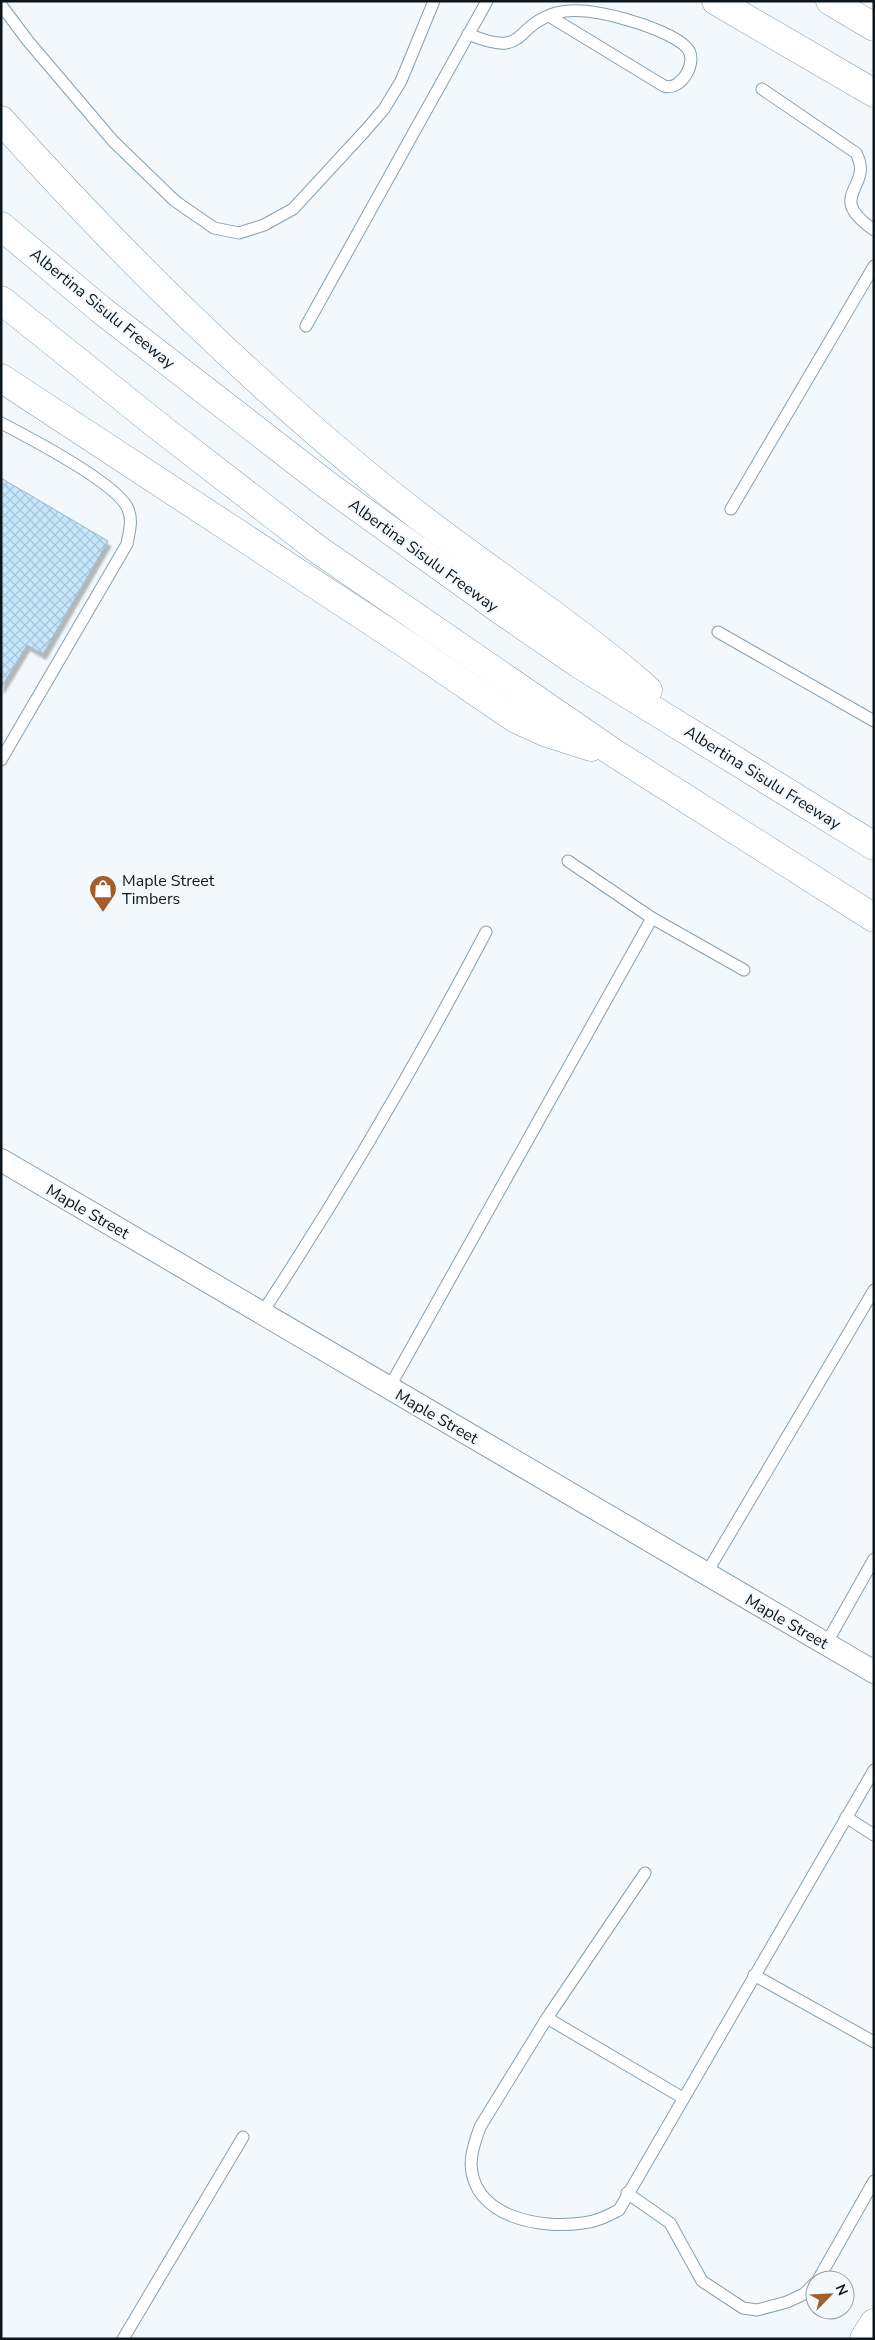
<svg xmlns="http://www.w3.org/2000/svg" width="875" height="2340" viewBox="0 0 875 2340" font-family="'Nunito Sans',sans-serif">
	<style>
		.building { fill: url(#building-cross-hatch); stroke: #9bb7c7; filter: url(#shadow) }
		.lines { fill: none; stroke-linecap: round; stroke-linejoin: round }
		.lane-casing { stroke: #86a0b1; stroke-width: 13 }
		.street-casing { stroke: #86a0b1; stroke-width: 24 }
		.secondary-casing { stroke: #86a0b1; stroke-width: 29 }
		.primary-casing { stroke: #86a0b1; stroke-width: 29 }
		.highway-casing { stroke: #86a0b1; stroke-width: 29 }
		.lane { stroke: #fff; stroke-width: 11 }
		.street { stroke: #fff; stroke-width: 22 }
		.secondary { stroke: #fff; stroke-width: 28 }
		.primary { stroke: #fff; stroke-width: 28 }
		.highway { stroke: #fff; stroke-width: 28 }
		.labels { text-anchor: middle; stroke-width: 4; stroke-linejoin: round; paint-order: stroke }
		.street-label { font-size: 16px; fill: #0c161c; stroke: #f2f8fb }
		.poi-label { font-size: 16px; fill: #0c161c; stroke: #f2f8fb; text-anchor: start }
	</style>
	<defs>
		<pattern id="building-cross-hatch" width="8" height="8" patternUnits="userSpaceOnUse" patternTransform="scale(1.25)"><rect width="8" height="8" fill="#c5e7fb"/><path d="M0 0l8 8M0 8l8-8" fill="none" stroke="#a8c5d7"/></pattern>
		<filter id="shadow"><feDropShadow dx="3" dy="5.5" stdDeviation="1" flood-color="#0004"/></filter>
	</defs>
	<rect width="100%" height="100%" fill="#f2f8fb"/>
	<!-- building -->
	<path class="building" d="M1 478 108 541 43 654 27 645 1 688Z"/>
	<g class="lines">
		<defs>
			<g id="lane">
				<path d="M1 5 28 41 113 141 175 201 214 228 239 233 264 225 293 209 365 131 384 109 401 81 434 1"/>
				<path d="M468 34C528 59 511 27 556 13 577 7 608 14 628 20 643 24 677 36 687 48 699 61 681 92 664 86L549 16"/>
				<path d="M762 89 856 153C875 188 823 195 874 230"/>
				<path d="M306 326 487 1"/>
				<path d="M1 423C28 437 118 484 128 509 133 521 129 532 127 544L1 760"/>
				<path d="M731 509 874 266"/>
				<path d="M718 632 874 721"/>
				<path d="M568 861 652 918 744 970"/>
				<path d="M262 1313C343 1190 417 1063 486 932"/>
				<path d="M389 1388 652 918"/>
				<path d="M706 1574 874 1290"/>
				<path d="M826 1644 874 1559"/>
				<path d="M846 1817 874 1835"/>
				<path d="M645 1873 547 2018 480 2127C476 2139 471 2151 471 2164 473 2218 541 2229 583 2223 596 2222 607 2216 619 2210L874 1770"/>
				<path d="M754 1975 874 2042"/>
				<path d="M547 2018 683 2098"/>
				<path d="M627 2193 670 2223 702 2281 743 2308 757 2310 787 2302 804 2294 815 2283"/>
				<path d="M818 2280 874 2181"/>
				<path d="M123 2339 243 2137"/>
			</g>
			<path id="street" d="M1 1160 874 1672"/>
			<path id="secondary" d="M864 2339 874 2323"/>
			<g id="primary">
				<path d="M716 1 874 93"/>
				<path d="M830 1 874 27"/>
			</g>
			<g id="highway">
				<path d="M1 120C121 254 249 380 389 493 473 561 566 618 648 690"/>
				<path d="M1 226 100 309 327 485 499 609 579 664 874 846"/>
				<path d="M1 300 162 429 320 551 614 753 874 918"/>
				<path d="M1 378 409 646 516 719 547 733 591 747"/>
			</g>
		</defs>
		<!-- lane casing -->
		<use href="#lane" class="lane-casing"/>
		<!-- street casing -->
		<use href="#street" class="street-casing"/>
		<!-- secondary casing -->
		<use href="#secondary" class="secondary-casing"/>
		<!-- primary casing -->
		<use href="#primary" class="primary-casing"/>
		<!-- highway casing -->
		<use href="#highway" class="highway-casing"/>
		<!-- lane -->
		<use href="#lane" class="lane"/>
		<!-- street -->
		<use href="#street" class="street"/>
		<!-- secondary -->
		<use href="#secondary" class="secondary"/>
		<!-- primary -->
		<use href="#primary" class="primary"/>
		<!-- highway -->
		<use href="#highway" class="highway"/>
	</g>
	<!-- icons -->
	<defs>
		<symbol id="shop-pin" viewBox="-11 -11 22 30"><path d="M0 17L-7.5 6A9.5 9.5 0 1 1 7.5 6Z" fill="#a25f2e" stroke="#f2f8fb"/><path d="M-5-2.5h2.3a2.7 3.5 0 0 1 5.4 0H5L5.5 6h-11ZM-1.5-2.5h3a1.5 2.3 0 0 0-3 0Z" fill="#fff"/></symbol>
	</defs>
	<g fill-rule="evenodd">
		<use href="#shop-pin" x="87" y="873" width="32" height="43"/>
	</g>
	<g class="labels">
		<!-- street labels -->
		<g class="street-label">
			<text transform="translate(103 308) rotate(39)" y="6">Albertina Sisulu Freeway</text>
			<text transform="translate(424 555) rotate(36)" y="6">Albertina Sisulu Freeway</text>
			<text transform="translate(763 777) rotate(32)" y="6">Albertina Sisulu Freeway</text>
			<text transform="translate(88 1211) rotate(30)" y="6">Maple Street</text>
			<text transform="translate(437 1416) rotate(30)" y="6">Maple Street</text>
			<text transform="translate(787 1621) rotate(30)" y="6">Maple Street</text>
		</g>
		<!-- poi labels -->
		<g class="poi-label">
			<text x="122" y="886">Maple Street<tspan x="122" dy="18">Timbers</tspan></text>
		</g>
	</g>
	<!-- border -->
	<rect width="875" height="2340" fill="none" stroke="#0c161c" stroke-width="5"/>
	<!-- north arrow -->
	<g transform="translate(830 2295) rotate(66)"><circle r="24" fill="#f2f8fb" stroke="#969ea2"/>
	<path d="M0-4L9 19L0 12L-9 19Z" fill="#a25f2e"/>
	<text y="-8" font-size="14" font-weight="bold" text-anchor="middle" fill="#0c161c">N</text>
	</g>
</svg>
